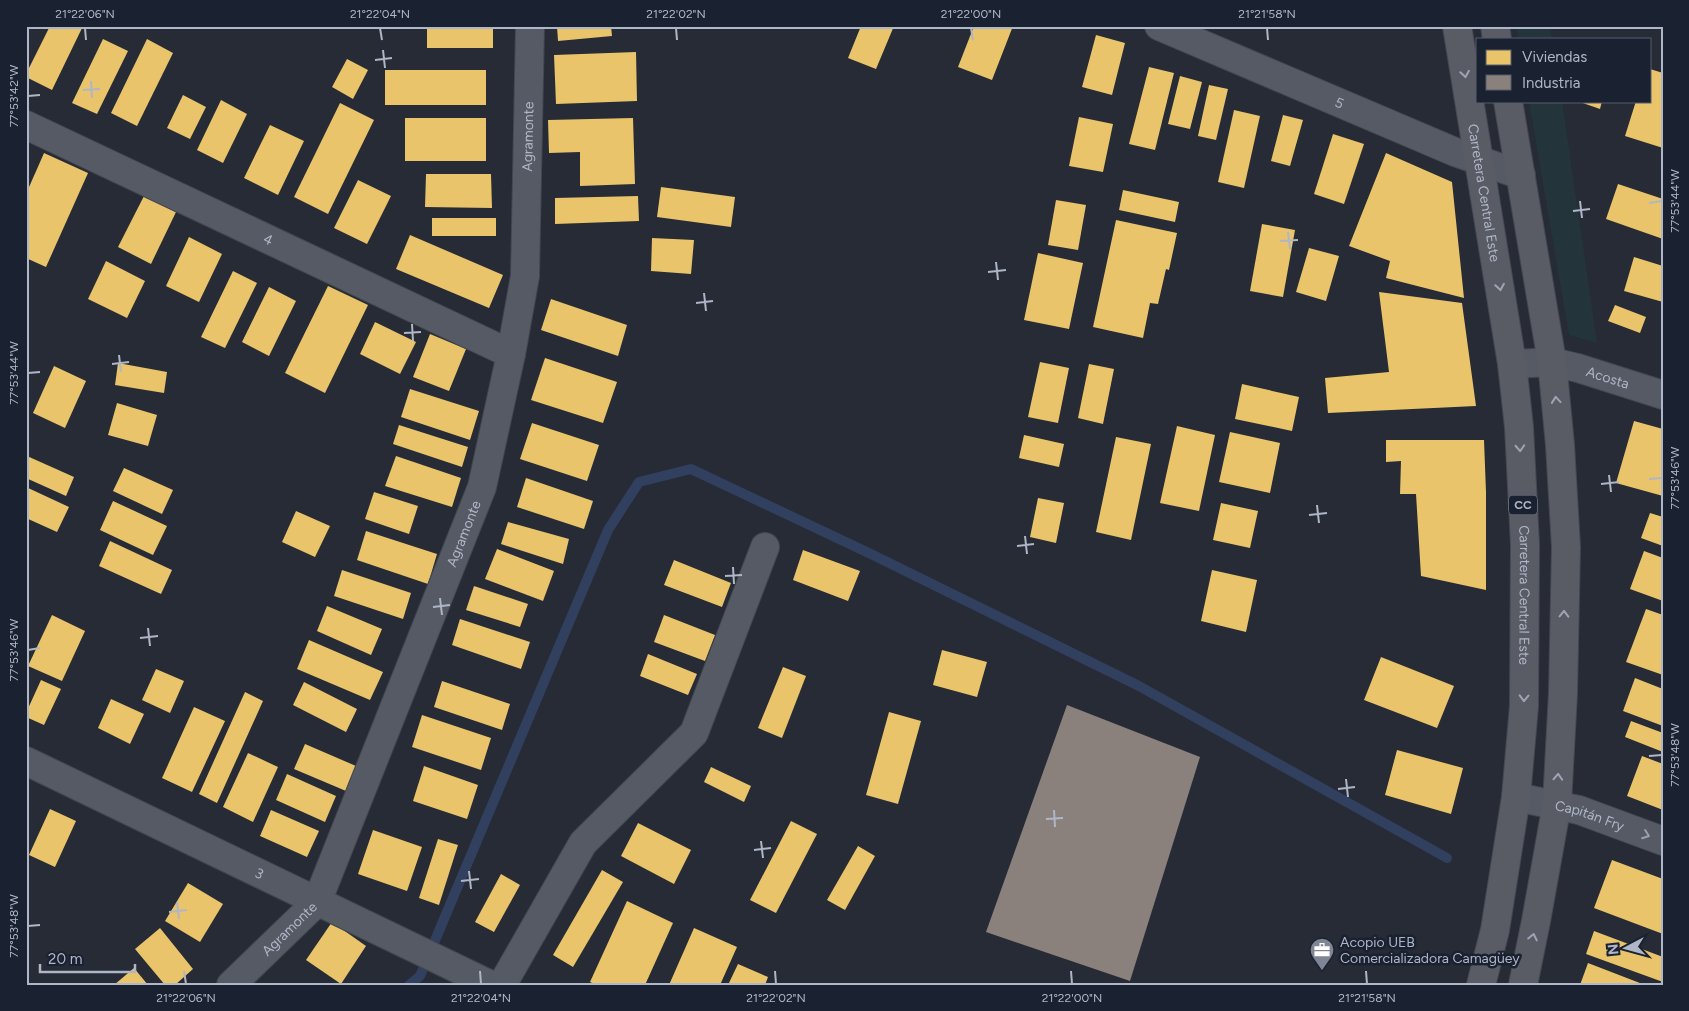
<svg xmlns="http://www.w3.org/2000/svg" width="1689" height="1011" viewBox="0 0 1689 1011" font-family="Figtree,sans-serif">
	<style>
		.green { fill: #23353b }
		.homes { fill: #e9c46a }
		.industry { fill: #8a817c }
		.lines { fill: none; stroke-linecap: round; stroke-linejoin: round }
		.stream { stroke: #324060; stroke-width: 10 }
		.minor-casing { stroke: #42464e; stroke-width: 30 }
		.major-casing { stroke: #434852; stroke-width: 30 }
		.minor { stroke: #565a64; stroke-width: 28 }
		.major { stroke: #595c65; stroke-width: 28 }
		.oneway { stroke: #9ea4b4 }
		.oneway2 { stroke: #999faf }
		.ticks { fill: none; stroke: #afb6c8; stroke-width: 2 }
		.labels { text-anchor: middle; stroke-width: 5; stroke-linejoin: round; paint-order: stroke }
		.shield { fill: #1a2130; stroke: #82899a; stroke-width: 1 }
		.shield-label { font-size: 12px; font-weight: bold; fill: #afb6c8 }
		.street-label { font-size: 14px; fill: #afb6c8; stroke: #1a2130 }
		.poi-label { font-size: 14px; fill: #afb6c8; stroke: #1a2130; text-anchor: start }
		.neatline { fill: none; stroke: #afb6c8; stroke-width: 2 }
		.ticks-label { font-size: 12px; text-anchor: middle; fill: #afb6c8 }
	</style>
	<rect width="100%" height="100%" fill="#262b35"/>
	<!-- green -->
	<g class="green">
		<path d="M1516 26H1550L1552 39H1518Z"/>
		<path d="M1529 101H1562L1597 343 1569 335Z"/>
	</g>
	<!-- homes -->
	<g class="homes">
		<path d="M50 26H83L52 90 26 77V74Z"/>
		<rect x="427" y="26" width="66" height="22"/>
		<path d="M557 26H611L612 36 558 41Z"/>
		<path d="M861 26H894L876 69 848 58Z"/>
		<path d="M974 26H1013L992 80 958 67Z"/>
		<path d="M1096 35 1125 43 1112 95 1082 87Z"/>
		<path d="M103 39 128 51 97 114 72 103Z"/>
		<path d="M147 39 173 53 137 126 111 113Z"/>
		<path d="M636 52 637 101 556 104 554 55Z"/>
		<path d="M347 59 368 70 353 99 332 87Z"/>
		<path d="M1149 67 1174 73 1155 150 1129 144Z"/>
		<path d="M1650 69 1663 73V148L1625 136 1636 101H1650Z"/>
		<rect x="385" y="70" width="101" height="35"/>
		<path d="M1180 76 1202 82 1190 129 1168 124Z"/>
		<path d="M1209 85 1228 89 1216 140 1198 136Z"/>
		<path d="M183 95 206 107 190 139 167 128Z"/>
		<path d="M221 100 247 114 223 163 197 150Z"/>
		<path d="M1577 101H1602L1600 109Z"/>
		<path d="M340 103 374 120 328 214 294 197Z"/>
		<path d="M1234 110 1260 116 1244 188 1218 182Z"/>
		<path d="M1283 115 1303 120 1290 166 1271 161Z"/>
		<path d="M1079 117 1113 124 1103 172 1069 166Z"/>
		<rect x="405" y="118" width="81" height="43"/>
		<path d="M633 118 635 184 580 186V152L549 153 548 120Z"/>
		<path d="M270 125 304 141 278 195 244 178Z"/>
		<path d="M1333 134 1364 144 1344 204 1314 194Z"/>
		<path d="M44 153 88 173 46 267 26 258V194Z"/>
		<path d="M1386 153 1452 182 1464 298 1386 278 1390 261 1349 246Z"/>
		<path d="M426 174H491L492 208 425 207Z"/>
		<path d="M358 180 391 196 367 244 334 228Z"/>
		<path d="M1618 184 1663 199V239L1606 219Z"/>
		<path d="M661 187 735 197 731 227 657 217Z"/>
		<path d="M1123 190 1179 202 1175 222 1119 210Z"/>
		<path d="M144 196 176 212 151 264 118 247Z"/>
		<path d="M638 196 639 221 555 224V198Z"/>
		<path d="M1056 200 1086 205 1078 250 1048 245Z"/>
		<rect x="432" y="218" width="64" height="18"/>
		<path d="M1116 220 1177 233 1169 270 1166 269 1158 304 1150 303 1143 338 1093 327Z"/>
		<path d="M1262 224 1295 230 1283 297 1250 291Z"/>
		<path d="M410 235 503 275 489 308 396 269Z"/>
		<path d="M189 237 222 254 199 302 166 286Z"/>
		<path d="M652 238 694 240 691 274 651 271Z"/>
		<path d="M1309 248 1339 256 1326 301 1296 292Z"/>
		<path d="M1038 253 1083 263 1069 329 1024 320Z"/>
		<path d="M1634 257 1663 266V302L1624 291Z"/>
		<path d="M106 261 145 281 127 318 88 299Z"/>
		<path d="M233 271 257 283 225 348 201 337Z"/>
		<path d="M328 286 368 305 325 393 285 373Z"/>
		<path d="M269 287 296 301 269 356 242 342Z"/>
		<path d="M1379 292 1462 303 1476 406 1328 413 1325 378 1389 372Z"/>
		<path d="M551 299 627 325 618 356 541 330Z"/>
		<path d="M1615 305 1646 317 1640 333 1608 321Z"/>
		<path d="M375 322 416 342 400 374 360 354Z"/>
		<path d="M430 334 466 349 449 391 413 377Z"/>
		<path d="M545 358 617 382 603 423 531 400Z"/>
		<path d="M1040 362 1069 368 1058 423 1028 417Z"/>
		<path d="M118 363 167 372 164 393 115 385Z"/>
		<path d="M1089 364 1114 369 1103 424 1078 418Z"/>
		<path d="M54 366 86 381 65 428 33 413Z"/>
		<path d="M1242 384 1299 397 1292 431 1235 419Z"/>
		<path d="M410 389 479 411 470 440 401 417Z"/>
		<path d="M117 403 157 415 148 446 108 435Z"/>
		<path d="M1634 421 1663 429V496L1616 483Z"/>
		<path d="M532 423 599 445 587 481 520 459Z"/>
		<path d="M399 425 468 447 462 467 393 444Z"/>
		<path d="M1177 426 1215 435 1199 511 1160 503Z"/>
		<path d="M1230 432 1280 443 1270 493 1219 482Z"/>
		<path d="M1024 435 1064 444 1059 467 1019 458Z"/>
		<path d="M1116 437 1151 444 1131 540 1096 532Z"/>
		<path d="M1386 440H1484L1486 492V590L1421 576 1416 494H1400L1401 461 1386 462Z"/>
		<path d="M27 456 74 477 66 496 26 478Z"/>
		<path d="M396 456 461 478 452 507 385 486Z"/>
		<path d="M124 468 173 490 162 514 113 491Z"/>
		<path d="M526 478 593 501 584 529 517 507Z"/>
		<path d="M26 487 69 507 57 532 26 518Z"/>
		<path d="M374 492 418 506 409 534 365 519Z"/>
		<path d="M1038 498 1064 503 1056 543 1030 537Z"/>
		<path d="M113 501 167 526 153 555 100 530Z"/>
		<path d="M1221 503 1258 511 1250 548 1213 540Z"/>
		<path d="M296 511 330 526 315 557 282 542Z"/>
		<path d="M1650 513 1663 517V546L1641 538Z"/>
		<path d="M508 522 569 539 563 564 501 544Z"/>
		<path d="M366 531 437 554 428 584 357 560Z"/>
		<path d="M110 541 172 570 161 594 99 566Z"/>
		<path d="M497 549 554 571 543 601 485 579Z"/>
		<path d="M803 550 860 571 848 601 793 580Z"/>
		<path d="M1644 551 1663 558V601L1630 589Z"/>
		<path d="M674 560 731 583 722 607 664 585Z"/>
		<path d="M342 570 411 593 403 619 334 596Z"/>
		<path d="M1212 570 1257 580 1246 632 1201 621Z"/>
		<path d="M474 586 528 604 520 627 466 610Z"/>
		<path d="M327 606 382 629 371 655 317 631Z"/>
		<path d="M1646 609 1663 615V675L1626 662Z"/>
		<path d="M52 615 85 631 62 681 28 666Z"/>
		<path d="M664 615 715 635 705 661 654 642Z"/>
		<path d="M460 619 530 642 521 669 452 645Z"/>
		<path d="M309 640 383 672 370 700 297 669Z"/>
		<path d="M942 650 987 662 977 697 933 685Z"/>
		<path d="M648 654 697 674 688 695 640 676Z"/>
		<path d="M1381 657 1454 686 1437 728 1364 700Z"/>
		<path d="M783 667 806 676 782 738 758 728Z"/>
		<path d="M156 669 184 681 170 713 142 700Z"/>
		<path d="M1635 678 1663 689V726L1623 711Z"/>
		<path d="M41 680 61 689 44 725 26 717V713Z"/>
		<path d="M442 681 510 704 502 730 434 707Z"/>
		<path d="M304 682 357 709 346 732 293 705Z"/>
		<path d="M245 692 263 701 217 803 199 794Z"/>
		<path d="M111 699 144 714 130 744 98 728Z"/>
		<path d="M194 707 225 721 192 792 162 778Z"/>
		<path d="M889 712 921 721 898 804 866 795Z"/>
		<path d="M422 715 491 738 481 770 412 747Z"/>
		<path d="M1631 721 1663 733V752L1625 737Z"/>
		<path d="M305 744 356 766 346 791 294 769Z"/>
		<path d="M1397 750 1463 768 1451 814 1385 795Z"/>
		<path d="M248 753 278 767 253 822 223 807Z"/>
		<path d="M1642 756 1663 764V810L1627 796Z"/>
		<path d="M424 766 478 785 467 819 413 801Z"/>
		<path d="M711 767 751 786 744 802 704 782Z"/>
		<path d="M287 774 336 796 325 822 276 800Z"/>
		<path d="M50 809 76 821 55 867 29 855Z"/>
		<path d="M271 810 319 831 307 857 260 836Z"/>
		<path d="M791 821 817 834 776 913 750 900Z"/>
		<path d="M638 823 691 850 674 884 621 856Z"/>
		<path d="M373 830 422 847 407 891 358 874Z"/>
		<path d="M438 839 458 845 439 905 419 898Z"/>
		<path d="M858 846 875 856 845 910 827 900Z"/>
		<path d="M1612 860 1663 879V934L1594 908Z"/>
		<path d="M602 870 623 882 573 967 553 955Z"/>
		<path d="M501 874 520 885 494 932 475 922Z"/>
		<path d="M188 883 223 904 200 942 165 921Z"/>
		<path d="M627 901 673 923 645 985H597L590 982Z"/>
		<path d="M332 922 366 946 341 984 306 960Z"/>
		<path d="M160 928 193 969 175 985H165L135 949Z"/>
		<path d="M694 928 737 947 720 985H669Z"/>
		<path d="M1594 931 1663 957V982L1586 954Z"/>
		<path d="M1588 963 1645 985H1580Z"/>
		<path d="M738 964 768 977 765 985H728Z"/>
		<path d="M134 968 148 985H114Z"/>
	</g>
	<!-- industry -->
	<path class="industry" d="M1067 705 1200 757 1130 981 986 932Z"/>
	<g class="lines">
		<!-- stream -->
		<path class="stream" d="M409 985 420 976 608 530 639 482 691 469 873 555 1139 686 1447 858"/>
		<defs>
			<g id="minor">
				<path id="s1" d="M1159 26 1455 152 1521 175"/>
				<path id="s2" d="M26 125 511 354"/>
				<path id="s3" d="M1512 364 1552 362 1578 368 1663 395"/>
				<path id="s4" d="M26 761 491 985"/>
				<path id="s5" d="M1516 797 1579 810 1663 841"/>
				<path id="s6" d="M231 985 317 902 482 487 511 354 525 276 530 26"/>
				<path d="M502 985 583 843 694 733 765 547"/>
			</g>
			<g id="major">
				<path id="s7" d="M1457 26 1512 364 1519 427 1525 545 1524 706 1516 797 1495 930 1481 985"/>
				<path d="M1495 26 1497 39"/>
				<path d="M1508 101 1552 362 1560 445 1566 547 1563 693 1557 804 1536 921 1523 985"/>
			</g>
		</defs>
		<!-- minor casing -->
		<use href="#minor" class="minor-casing"/>
		<!-- major casing -->
		<use href="#major" class="major-casing"/>
		<!-- minor -->
		<use href="#minor" class="minor"/>
		<!-- major -->
		<use href="#major" class="major"/>
	</g>
	<!-- one-way arrows -->
	<defs><path id="oneway-chevron" d="M-2-3.5L2.5 0L-2 3.5" fill="none" stroke-width="1.6" stroke-linecap="round" stroke-linejoin="round" transform="scale(1.25)"/></defs>
	<g class="oneway">
		<use href="#oneway-chevron" transform="translate(1465 74) rotate(81)"/>
		<use href="#oneway-chevron" transform="translate(1500 287) rotate(81)"/>
		<use href="#oneway-chevron" transform="translate(1556 400) rotate(-95)"/>
		<use href="#oneway-chevron" transform="translate(1520 448) rotate(87)"/>
		<use href="#oneway-chevron" transform="translate(1564 614) rotate(-89)"/>
		<use href="#oneway-chevron" transform="translate(1524 698) rotate(91)"/>
		<use href="#oneway-chevron" transform="translate(1558 777) rotate(-87)"/>
		<use href="#oneway-chevron" transform="translate(1533 937) rotate(-78)"/>
	</g>
	<use class="oneway2" href="#oneway-chevron" transform="translate(1646 835) rotate(20)"/>
	<!-- ticks -->
	<path class="ticks" d="M85 28 86 40M380 28 382 40M676 28 677 40M971 28 973 40M1267 28 1268 40M383 50 385 68M375 60 392 58M91 81 92 98M83 90 100 89M28 96 40 95M1580 201 1582 218M1649 203 1662 201M1573 211 1590 209M1288 232 1290 249M1280 241 1298 240M996 262 998 280M988 272 1006 270M704 293 706 311M696 303 713 301M412 324 413 341M404 333 421 332M119 355 121 372M112 364 129 362M28 373 40 372M1609 475 1611 492M1649 479 1662 478M1601 484 1619 482M1317 505 1319 523M1309 515 1327 513M1025 536 1027 554M1017 546 1034 544M733 567 734 584M725 576 742 575M440 598 442 615M433 607 450 605M148 628 150 646M140 638 158 636M28 650 40 648M1649 756 1662 755M1346 779 1348 797M1338 789 1355 787M1054 810 1055 827M1046 819 1063 818M761 841 763 858M754 850 771 848M469 871 471 889M461 881 479 879M177 902 179 919M169 912 187 910M28 926 40 925M184 971 186 984M480 971 481 984M775 971 776 984M1071 971 1072 984M1366 971 1367 984"/>
	<!-- icons -->
	<defs>
		<symbol id="office-pin" viewBox="-11 -11 22 30"><path d="M0 17L-7.5 6A9.5 9.5 0 1 1 7.5 6Z" fill="#7f8595" stroke="#1a2130"/><path d="M-6-3h4V-5.5h4V-3h4V5H-6ZM-1-4.5V-3h2v-1.5ZM-6 0V1H6V0Z" fill="#fff"/></symbol>
	</defs>
	<g fill-rule="evenodd">
		<use href="#office-pin" x="1308" y="936" width="28" height="38"/>
	</g>
	<g class="labels">
		<!-- shield labels -->
		<rect class="shield" x="1509" y="495.5" width="28" height="19" rx="4"/>
		<g class="shield-label">
			<text x="1523" y="509">CC</text>
		</g>
		<!-- street labels -->
		<g class="street-label">
			<text dy="5" stroke="none"><textPath href="#s1" startOffset="196">5</textPath></text>
			<text dy="5" stroke="none"><textPath href="#s6" startOffset="921">Agramonte</textPath></text>
			<text dy="5" stroke="none"><textPath href="#s7" startOffset="169">Carretera Central Este</textPath></text>
			<text dy="5" stroke="none"><textPath href="#s2" startOffset="268">4</textPath></text>
			<text dy="5" stroke="none"><textPath href="#s3" startOffset="98">Acosta</textPath></text>
			<text dy="5" stroke="none"><textPath href="#s6" startOffset="516">Agramonte</textPath></text>
			<text dy="5" stroke="none"><textPath href="#s7" startOffset="574">Carretera Central Este</textPath></text>
			<text dy="5" stroke="none"><textPath href="#s5" startOffset="76">Capitán Fry</textPath></text>
			<text dy="5" stroke="none"><textPath href="#s4" startOffset="259">3</textPath></text>
			<text dy="5" stroke="none"><textPath href="#s6" startOffset="81">Agramonte</textPath></text>
		</g>
		<!-- poi labels -->
		<g class="poi-label">
			<text x="1340" y="947">Acopio UEB<tspan x="1340" dy="16">Comercializadora Camagüey</tspan></text>
		</g>
	</g>
	<!-- border -->
	<rect width="1689" height="1011" fill="none" stroke="#1a2130" stroke-width="55"/>
	<!-- legend -->
	<rect x="1476" y="38" width="175" height="65" fill="#1a2130" stroke="#565d6d"/>
	<rect x="1486" y="50" width="25" height="15" fill="#e9c46a" stroke="#565d6d"/>
	<text x="1522" y="62" font-size="15" fill="#afb6c8">Viviendas</text>
	<rect x="1486" y="75" width="25" height="15" fill="#8a817c" stroke="#565d6d"/>
	<text x="1522" y="88" font-size="15" fill="#afb6c8">Industria</text>
	<!-- north arrow -->
	<g transform="translate(1626 948) rotate(264)" stroke="#1a2130" stroke-width="4" paint-order="stroke">
	<path d="M0-4L9 19L0 12L-9 19Z" fill="#afb6c8"/>
	<text y="-8" font-size="14" font-weight="bold" text-anchor="middle" fill="#afb6c8">N</text>
	</g>
	<!-- scale -->
	<path d="M40 964v8h95v-8" fill="none" stroke="#afb6c8" stroke-width="2.5"/>
	<text x="48" y="964" font-size="15" fill="#afb6c8" stroke="#1a2130" stroke-width="4" paint-order="stroke">20 m</text>
	<rect x="28" y="28" width="1634" height="956" class="neatline"/>
	<g class="ticks-label">
		<text x="85" y="18">21°22'06"N</text>
		<text x="380" y="18">21°22'04"N</text>
		<text x="676" y="18">21°22'02"N</text>
		<text x="971" y="18">21°22'00"N</text>
		<text x="1267" y="18">21°21'58"N</text>
		<text transform="translate(14 96) rotate(-90)" y="4">77°53'42"W</text>
		<text transform="translate(1675 201) rotate(-90)" y="4">77°53'44"W</text>
		<text transform="translate(14 373) rotate(-90)" y="4">77°53'44"W</text>
		<text transform="translate(1675 478) rotate(-90)" y="4">77°53'46"W</text>
		<text transform="translate(14 650) rotate(-90)" y="4">77°53'46"W</text>
		<text transform="translate(1675 755) rotate(-90)" y="4">77°53'48"W</text>
		<text transform="translate(14 926) rotate(-90)" y="4">77°53'48"W</text>
		<text x="186" y="1002">21°22'06"N</text>
		<text x="481" y="1002">21°22'04"N</text>
		<text x="776" y="1002">21°22'02"N</text>
		<text x="1072" y="1002">21°22'00"N</text>
		<text x="1367" y="1002">21°21'58"N</text>
	</g>
</svg>
